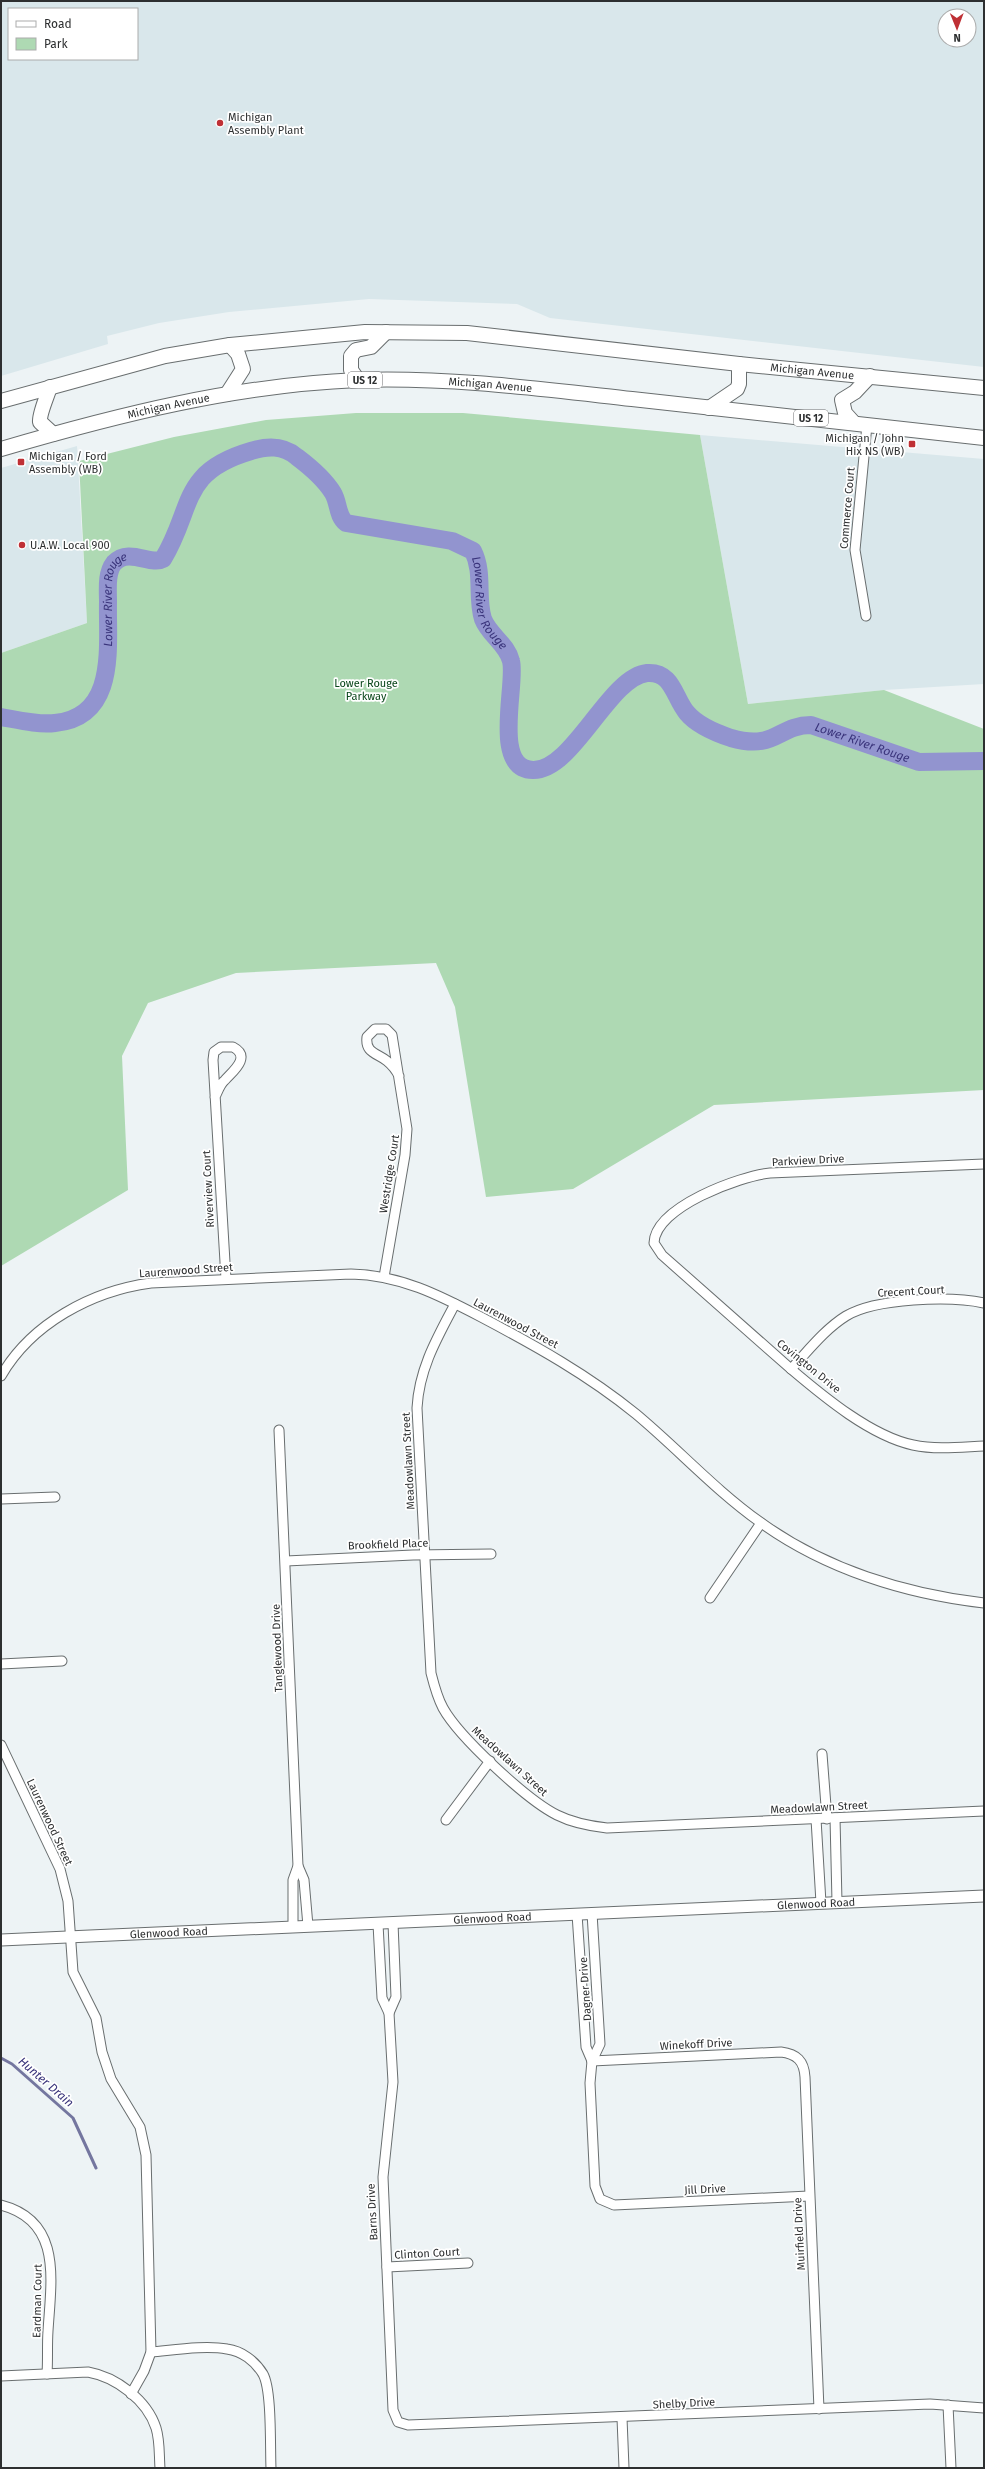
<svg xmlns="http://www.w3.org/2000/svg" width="985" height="2469" viewBox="0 0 985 2469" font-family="'Fira Sans',sans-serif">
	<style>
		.built { fill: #d9e7eb; fill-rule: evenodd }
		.green { fill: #aed9b3 }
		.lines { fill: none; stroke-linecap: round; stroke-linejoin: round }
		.stream { stroke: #74769f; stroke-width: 3 }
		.river { stroke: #9294cf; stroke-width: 18 }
		.minor-casing { stroke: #696e6f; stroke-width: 11 }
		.tertiary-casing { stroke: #696e6f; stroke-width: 13 }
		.primary-casing { stroke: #696e6f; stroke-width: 16 }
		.minor { stroke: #fff; stroke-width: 9 }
		.tertiary { stroke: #fff; stroke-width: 11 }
		.primary { stroke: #fff; stroke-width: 14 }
		.poi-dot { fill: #bf3035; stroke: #fff; stroke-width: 1.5 }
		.labels { text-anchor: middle; stroke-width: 3.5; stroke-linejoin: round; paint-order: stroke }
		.shield { fill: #fff; stroke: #6c6d6e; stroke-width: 1 }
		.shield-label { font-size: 10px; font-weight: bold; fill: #2d2f30 }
		.poi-label { font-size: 11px; fill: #2d2f30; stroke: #fff; text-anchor: start }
		.street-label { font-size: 11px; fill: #2d2f30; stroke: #fff }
		.park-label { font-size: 11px; fill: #09461a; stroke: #fff }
		.water-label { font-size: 12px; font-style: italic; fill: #3a347b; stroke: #fff }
	</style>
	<rect width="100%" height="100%" fill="#edf3f5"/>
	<!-- built -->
	<g class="built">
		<path d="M1 1H984V367L550 318 517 304 369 299 229 312 159 323 107 336 108 344 1 376ZM9 9H137V59H9ZM945 16H969V40H945Z"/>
		<path d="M700 435 984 459V684L884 690 748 704Z"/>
		<path d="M77 446 87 623 1 653V468Z"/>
	</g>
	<!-- green -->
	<path class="green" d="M356 413H463L700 435 748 704 884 690 984 729V1090L714 1105 573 1189 486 1197 455 1007 436 963 236 973 148 1003 122 1056 128 1190 1 1266V653L87 623 79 461 174 437 266 420Z"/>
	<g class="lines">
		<!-- stream -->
		<path class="stream" d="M1 2058 12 2064 73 2118 96 2168"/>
		<!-- river -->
		<path class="river" id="s1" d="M1 717C18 720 38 725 55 723 118 717 107 646 108 602 108 590 106 573 114 563 129 547 151 566 163 559 194 508 179 472 251 451 267 446 283 445 297 457 309 466 325 480 333 493 339 503 337 516 346 523L452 541 473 551C484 573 476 597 483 619 489 635 507 644 511 661 517 683 491 769 533 770 573 771 609 677 647 673 673 671 674 698 687 713 697 725 716 733 731 738 776 751 778 725 811 725L919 762 984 761"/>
		<defs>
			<g id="minor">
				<path d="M866 616 855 550 867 425"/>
				<path d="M215 1097C218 1091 220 1084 225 1080 232 1072 252 1057 233 1047H221L214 1052 213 1060 226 1279"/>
				<path d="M984 1164 770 1173C740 1176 655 1207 654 1243L662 1255 791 1369C824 1397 871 1436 913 1445 937 1450 961 1447 984 1446"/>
				<path d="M384 1277 405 1155 407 1129 392 1035 386 1029H375L367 1037C365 1053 377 1053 387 1061 392 1065 396 1070 399 1076"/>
				<path d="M455 1304C437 1338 419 1369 417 1408L431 1673C434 1685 437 1697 443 1708 459 1737 527 1800 557 1815 573 1823 589 1826 607 1828L984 1811"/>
				<path d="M791 1369C808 1351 825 1329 846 1316 876 1298 950 1296 984 1303"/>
				<path d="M1 1376C31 1324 91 1291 151 1283L351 1274C400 1275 439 1295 481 1317 536 1346 588 1375 636 1414 678 1449 715 1490 760 1522 825 1569 905 1594 984 1603"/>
				<path d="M279 1430 298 1866 293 1880V1927"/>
				<path d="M1 1499 55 1497"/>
				<path d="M286 1561 413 1555 491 1554"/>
				<path d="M710 1598 761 1523"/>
				<path d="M1 1664 62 1661"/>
				<path d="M1 1745 60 1869 68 1901 73 1972 96 2018 102 2052 111 2079 140 2127 146 2155 151 2352 144 2371 131 2394"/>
				<path d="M822 1754 827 1819"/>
				<path d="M835 1818 837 1902"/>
				<path d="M816 1819 821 1903"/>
				<path d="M446 1820 490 1761"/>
				<path d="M298 1866 304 1880 308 1926"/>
				<path d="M592 1913 600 2044 592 2061 590 2083 595 2186 600 2199 614 2205 809 2196"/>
				<path d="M577 1914 586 2047 592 2061"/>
				<path d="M378 1924 382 1998 389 2013 393 2082 383 2177 393 2410 398 2422 408 2425 930 2404 984 2408"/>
				<path d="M389 2013 396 1997 393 1923"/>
				<path d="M592 2061 781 2052C797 2054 804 2061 805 2077L819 2409"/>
				<path d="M1 2205C63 2221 51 2281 48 2331 47 2345 48 2359 47 2374"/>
				<path d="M387 2267 468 2263"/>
				<path d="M151 2352C174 2350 205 2345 227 2349 242 2351 255 2361 263 2374 272 2390 270 2447 271 2468"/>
				<path d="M1 2376 88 2372C116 2377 147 2400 156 2428 160 2441 159 2455 160 2468"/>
				<path d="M948 2405 951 2468"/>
				<path d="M622 2418 624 2468"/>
			</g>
			<g id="tertiary">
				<path id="s2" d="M1 1940 984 1896"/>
			</g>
			<g id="primary">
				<path d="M358 380 351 370V356L356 350 371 347 386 332"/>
				<path d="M50 387C47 397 39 414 40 422L53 434"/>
				<path d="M227 394 243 369 238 354 230 345"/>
				<path id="s3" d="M1 401 165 356 230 345 365 332 467 333 739 364 984 388"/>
				<path d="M709 408 737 389 739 384V364"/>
				<path d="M854 423 845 413 842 400 855 392 870 376"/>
				<path id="s4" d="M1 449C117 415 236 385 358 380 450 377 541 389 632 399 749 412 867 425 984 438"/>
			</g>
		</defs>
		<!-- minor casing -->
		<use href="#minor" class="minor-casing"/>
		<!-- tertiary casing -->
		<use href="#tertiary" class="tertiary-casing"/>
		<!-- primary casing -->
		<use href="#primary" class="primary-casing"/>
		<!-- minor -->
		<use href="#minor" class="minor"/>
		<!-- tertiary -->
		<use href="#tertiary" class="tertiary"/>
		<!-- primary -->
		<use href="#primary" class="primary"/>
	</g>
	<!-- markers -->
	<g class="poi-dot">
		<circle cx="220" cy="123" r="4"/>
		<rect x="908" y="440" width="8" height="8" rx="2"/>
		<rect x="17" y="458" width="8" height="8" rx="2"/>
		<circle cx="22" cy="545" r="4"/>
	</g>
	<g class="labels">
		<!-- shield labels -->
		<g class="shield">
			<rect x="348" y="372" width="34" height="16" rx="3"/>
			<rect x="794" y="410" width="34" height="16" rx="3"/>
		</g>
		<g class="shield-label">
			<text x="365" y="384">US 12</text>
			<text x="811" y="422">US 12</text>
		</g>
		<!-- poi labels -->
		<g class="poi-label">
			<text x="228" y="121">Michigan<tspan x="228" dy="13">Assembly Plant</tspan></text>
			<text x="904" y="442" text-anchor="end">Michigan / John<tspan x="904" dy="13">Hix NS (WB)</tspan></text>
			<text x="29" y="460">Michigan / Ford<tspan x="29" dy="13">Assembly (WB)</tspan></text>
			<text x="30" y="549">U.A.W. Local 900</text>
		</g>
		<!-- street labels -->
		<g class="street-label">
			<text dy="4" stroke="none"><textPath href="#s3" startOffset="821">Michigan Avenue</textPath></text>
			<text dy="4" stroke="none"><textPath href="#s4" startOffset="497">Michigan Avenue</textPath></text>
			<text dy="4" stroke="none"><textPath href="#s4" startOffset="173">Michigan Avenue</textPath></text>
			<text transform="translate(847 508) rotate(-85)" y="4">Commerce Court</text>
			<text transform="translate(808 1160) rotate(-3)" y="4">Parkview Drive</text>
			<text transform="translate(389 1174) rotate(-81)" y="4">Westridge Court</text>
			<text transform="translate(208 1189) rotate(-93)" y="4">Riverview Court</text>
			<text transform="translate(186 1270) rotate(-4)" y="4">Laurenwood Street</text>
			<text transform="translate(911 1291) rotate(-3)" y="4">Crecent Court</text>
			<text transform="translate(516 1323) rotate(28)" y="4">Laurenwood Street</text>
			<text transform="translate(809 1366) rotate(39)" y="4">Covington Drive</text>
			<text transform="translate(408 1461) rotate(-93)" y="4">Meadowlawn Street</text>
			<text transform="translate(388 1544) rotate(-2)" y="4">Brookfield Place</text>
			<text transform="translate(277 1648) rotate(-92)" y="4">Tanglewood Drive</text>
			<text transform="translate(510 1761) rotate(42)" y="4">Meadowlawn Street</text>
			<text transform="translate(819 1807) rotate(-3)" y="4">Meadowlawn Street</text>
			<text transform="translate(50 1822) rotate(65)" y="4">Laurenwood Street</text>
			<text dy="4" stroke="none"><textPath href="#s2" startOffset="816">Glenwood Road</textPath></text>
			<text dy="4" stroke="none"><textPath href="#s2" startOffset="492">Glenwood Road</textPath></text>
			<text dy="4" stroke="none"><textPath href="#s2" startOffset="168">Glenwood Road</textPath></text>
			<text transform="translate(585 1989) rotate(-94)" y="4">Dagner Drive</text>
			<text transform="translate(696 2044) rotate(-3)" y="4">Winekoff Drive</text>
			<text transform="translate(705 2189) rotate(-3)" y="4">Jill Drive</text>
			<text transform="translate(372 2212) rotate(-93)" y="4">Barns Drive</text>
			<text transform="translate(799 2234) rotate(-93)" y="4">Muirfield Drive</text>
			<text transform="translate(427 2253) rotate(-3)" y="4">Clinton Court</text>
			<text transform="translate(37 2301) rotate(-89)" y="4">Eardman Court</text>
			<text transform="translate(684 2403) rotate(-3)" y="4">Shelby Drive</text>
		</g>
		<!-- park labels -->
		<g class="park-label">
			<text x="366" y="687">Lower Rouge<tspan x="366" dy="13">Parkway</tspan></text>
		</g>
		<!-- water labels -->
		<g class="water-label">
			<text dy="4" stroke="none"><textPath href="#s1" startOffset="761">Lower River Rouge</textPath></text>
			<text dy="4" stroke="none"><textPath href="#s1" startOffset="208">Lower River Rouge</textPath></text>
			<text dy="4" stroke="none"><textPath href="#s1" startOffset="1350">Lower River Rouge</textPath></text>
			<text transform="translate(46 2082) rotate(41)" y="4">Hunter Drain</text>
		</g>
	</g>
	<!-- border -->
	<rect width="985" height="2469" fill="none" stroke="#2d2f30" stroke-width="4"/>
	<!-- legend -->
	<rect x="8" y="8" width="130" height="52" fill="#ffffff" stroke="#abacac"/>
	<rect x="16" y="21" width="20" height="6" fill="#ffffff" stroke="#abacac"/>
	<text x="44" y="28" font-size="12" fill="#2d2f30">Road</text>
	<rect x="16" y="38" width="20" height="12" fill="#aed9b3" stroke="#abacac"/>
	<text x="44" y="48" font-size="12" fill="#2d2f30">Park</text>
	<!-- north arrow -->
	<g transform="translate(957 28) rotate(179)"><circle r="19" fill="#ffffff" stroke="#abacac"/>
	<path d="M0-3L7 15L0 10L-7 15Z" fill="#bf3035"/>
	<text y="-6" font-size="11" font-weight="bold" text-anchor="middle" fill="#2d2f30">N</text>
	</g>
</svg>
